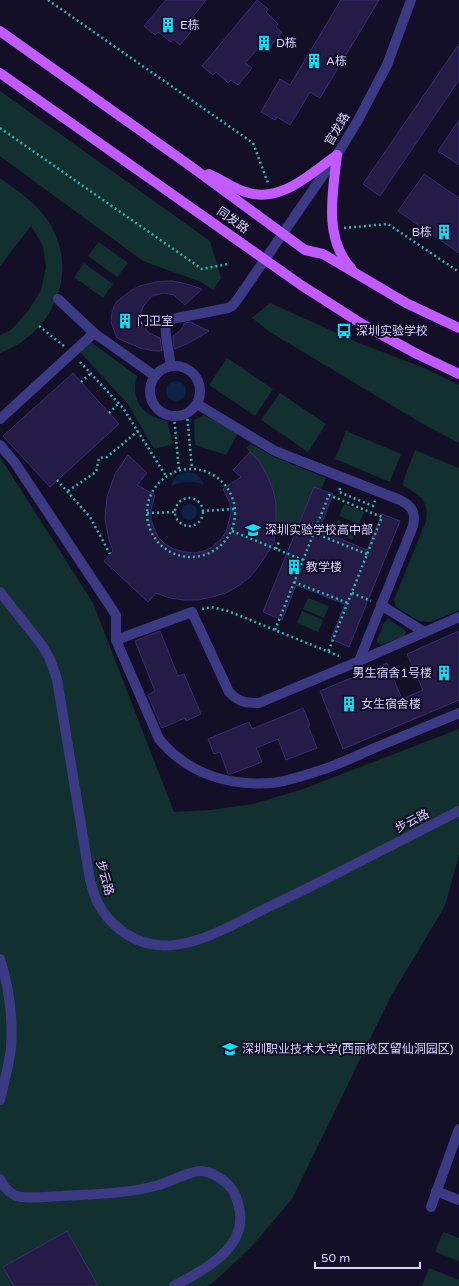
<svg xmlns="http://www.w3.org/2000/svg" width="459" height="1286" viewBox="0 0 459 1286" font-family="'Varela Round','Noto Sans SC',sans-serif">
	<style>
		.green { fill: #12302f }
		.water { fill: #0c2248 }
		.building { fill: #241b47; stroke: #3b2d73 }
		.lines { fill: none; stroke-linecap: round; stroke-linejoin: round }
		.path { stroke: #2fb8b0; stroke-width: 2.5; stroke-dasharray: 2 3; stroke-linecap: butt }
		.minor { stroke: #3d3a85; stroke-width: 10 }
		.major { stroke: #c25bff; stroke-width: 10 }
		.labels { text-anchor: middle; stroke-width: 4; stroke-linejoin: round; paint-order: stroke }
		.poi-label { font-size: 12px; fill: #d9d4ff; stroke: #130f26; text-anchor: start }
		.street-label { font-size: 12px; fill: #d9d4ff; stroke: #130f26 }
	</style>
	<rect width="100%" height="100%" fill="#130f26"/>
	<!-- green -->
	<g class="green">
		<path d="M0 91 210 241 221 278 213 290 201 282 143 261 0 156Z"/>
		<path d="M0 178C16 190 34 201 46 218 82 268 55 333 0 353V335L11 330 29 310 41 290 46 267 43 246 31 226 0 266Z"/>
		<path d="M99 242 128 263 117 277 88 256Z"/>
		<path d="M84 263 113 284 103 298 74 277Z"/>
		<path d="M270 303 359 343 424 368 459 385V443L423 424 270 332 252 318Z"/>
		<path d="M91 342 137 376C130 401 143 416 167 421L173 444 154 449 128 404 80 352Z"/>
		<path d="M227 358 273 389 255 416 209 385Z"/>
		<path d="M280 393 326 424 308 452 261 420Z"/>
		<path d="M204 415 238 433 226 455 195 445 194 420Z"/>
		<path d="M346 431 401 454 390 482 335 459Z"/>
		<path d="M251 444 274 457 326 478 321 490 314 487 294 535 275 528C278 497 269 470 246 448Z"/>
		<path d="M415 450 459 468V610L431 622 419 621 396 607 394 600 426 521C429 499 419 495 402 485Z"/>
		<path d="M0 457 93 603 174 812 210 810 253 804 303 789 459 729V855L445 906 391 996 292 1199 253 1245 214 1282 207 1286H0Z"/>
		<path d="M344 504 364 512 359 524 339 516Z"/>
		<path d="M338 520 357 528 352 540 333 532Z"/>
		<path d="M308 598 329 606 324 618 303 609Z"/>
		<path d="M302 611 323 620 318 632 297 623Z"/>
		<path d="M388 619 405 630 406 633 404 636 381 645 377 642V640L384 622Z"/>
		<path d="M443 1232 459 1238V1261L435 1252Z"/>
		<path d="M429 1268 459 1280V1286H422Z"/>
	</g>
	<!-- water -->
	<g class="water">
		<circle cx="176" cy="391" r="10"/>
		<path d="M186 472C196 472 201 476 204 485 192 480 183 481 171 486 173 478 178 474 186 472Z"/>
		<circle cx="189" cy="512" r="8"/>
	</g>
	<!-- building -->
	<g class="building">
		<path d="M166 0H206L188 23 194 28 180 45 173 39 171 42 158 32 155 35 144 26Z"/>
		<path d="M257 0 268 9 266 12 278 24 276 27 282 32 268 49 262 44 245 63 252 68 238 85 231 80 228 83 216 72 213 75 202 66Z"/>
		<path d="M341 0H379L320 98 310 92 290 125 277 117 275 120 261 112 280 79 290 85Z"/>
		<path d="M459 44V80L380 196 363 184Z"/>
		<path d="M459 120V165L438 151Z"/>
		<path d="M424 174 459 198V253L398 211Z"/>
		<path d="M172 281 187 284 202 289 185 305 174 295 163 293 152 296 144 305 138 319 149 333 160 338 162 351H154L140 348 117 338 111 322 112 312 116 302 132 290 140 286 155 282Z"/>
		<path d="M190 322 209 331 187 344 174 349 173 336 181 330 185 323Z"/>
		<path d="M73 373 119 424 50 487 3 436Z"/>
		<path d="M250 452 259 461 267 475 273 490 276 503V517L274 543 259 566 250 577 238 586 226 593 212 597 198 600H184L170 598 156 593 148 602 104 561 113 551 109 540 105 518 107 497 115 474 128 455 147 473 137 485 155 495 151 510V520L154 528 158 537 165 544 174 549 184 552 195 553 204 551 212 547 221 539 226 532 231 513 230 503 223 489 241 477 233 470Z"/>
		<path d="M314 487 333 494 319 530 367 550 382 514 400 521 349 647 331 639 345 604 296 585 282 620 263 612Z"/>
		<path d="M160 631 178 676 184 674 201 714 186 721 185 718 162 728 148 695 155 691 135 641Z"/>
		<path d="M459 631V700L343 749 320 691 387 663 402 699 423 690 407 654Z"/>
		<path d="M303 708 310 725 308 726 317 748 286 760 278 739 256 748 262 762 231 774H228L220 752 214 754 208 739 249 722 252 729Z"/>
		<path d="M67 1231 98 1286H14L3 1267Z"/>
	</g>
	<g class="lines">
		<!-- path -->
		<g class="path">
			<path d="M48 0 253 143 268 183"/>
			<path d="M0 128 202 269 228 264"/>
			<path d="M344 228 388 224 459 272"/>
			<path d="M140 323 157 319"/>
			<path d="M39 326 64 346"/>
			<path d="M80 362 123 408 166 476"/>
			<path d="M81 382 91 373"/>
			<path d="M109 413 119 403"/>
			<path d="M187 414 192 468"/>
			<path d="M174 417 179 470"/>
			<circle cx="191" cy="513" r="44"/>
			<path d="M57 480 90 517 110 554"/>
			<path d="M340 488 339 492 373 506 375 501"/>
			<path d="M68 491 96 472 99 458 107 457 138 431"/>
			<circle cx="189" cy="512" r="14"/>
			<path d="M202 511 235 509"/>
			<path d="M147 513 175 512"/>
			<path d="M232 531 303 560"/>
			<path d="M314 533 367 554"/>
			<path d="M276 549 279 542"/>
			<path d="M294 582 348 603"/>
			<path d="M352 593 371 601"/>
			<path d="M202 609 211 607 228 611 339 656"/>
			<path d="M275 630 329 495 382 517 328 652"/>
		</g>
		<!-- minor -->
		<g class="minor">
			<path d="M58 299 94 333"/>
			<circle cx="175" cy="391" r="25"/>
			<path d="M171 366C170 358 164 333 166 326 167 323 169 321 172 319L228 308 232 306 237 300 337 155 357 122 387 65 411 0"/>
			<path d="M197 404 275 451 400 500C412 506 416 512 413 526L359 661"/>
			<path d="M0 419 94 333 155 376"/>
			<path d="M0 445 15 463 116 615V640"/>
			<path d="M0 592 41 644 49 657 57 679 90 880C92 887 94 896 98 903 108 923 129 940 151 944 163 947 178 945 190 942 218 935 249 916 275 904 337 874 398 842 459 811"/>
			<path d="M381 605 424 632"/>
			<path d="M459 617 359 661 259 703C244 703 239 702 229 692L192 612 116 640 159 739C187 773 227 786 271 783 283 782 306 775 318 771 336 766 354 757 372 749 401 737 430 725 459 713"/>
			<path d="M0 959C9 987 13 1019 11 1048 9 1065 4 1083 0 1100"/>
			<path d="M0 1179C3 1186 7 1191 14 1195 25 1200 49 1196 62 1196 93 1194 125 1194 155 1186 168 1183 189 1171 201 1171 213 1172 225 1180 232 1189 237 1196 238 1203 240 1212 245 1250 202 1271 174 1286"/>
			<path d="M436 1191 459 1200"/>
			<path d="M431 1207 459 1129"/>
		</g>
		<!-- major -->
		<g class="major">
			<path d="M0 31 189 165 305 250 323 254 406 303 459 328"/>
			<path d="M0 73 301 285 362 324 417 354 459 374"/>
			<path d="M337 155C333 191 323 238 351 268"/>
			<path d="M209 174C223 180 235 190 249 193 283 202 311 173 337 155"/>
		</g>
	</g>
	<!-- icons -->
	<defs>
		<symbol id="building-bare" viewBox="-9 -9 18 18"><path d="M-4-6H4V6H1V3H-1V6H-4ZM-2.5-4.3h1.7v1.8h-1.7ZM.8-4.3h1.7v1.8H.8ZM-2.5-1h1.7V.8h-1.7ZM.8-1h1.7V.8H.8Z" fill="#00e5ff" stroke="#130f26" stroke-width="2.5" paint-order="stroke"/></symbol>
		<symbol id="bus-bare" viewBox="-9 -9 18 18"><path d="M-5-6H5V4H4V6H2V4H-2V6H-4V4H-5ZM-3.5-4V0h7V-4ZM-3.5 1.2v1.5H-2V1.2ZM2 1.2v1.5H3.5V1.2Z" fill="#00e5ff" stroke="#130f26" stroke-width="2.5" paint-order="stroke"/></symbol>
		<symbol id="school-bare" viewBox="-9 -9 18 18"><path d="M0-5L7-2L0 1L-7-2ZM-4 1L0 2.5L4 1V4Q0 6-4 4Z" fill="#00e5ff" stroke="#130f26" stroke-width="2.5" paint-order="stroke"/></symbol>
		<symbol id="university-bare" viewBox="-9 -9 18 18"><path d="M0-5L7-2L0 1L-7-2ZM-4 1L0 2.5L4 1V4Q0 6-4 4Z" fill="#00e5ff" stroke="#130f26" stroke-width="2.5" paint-order="stroke"/></symbol>
	</defs>
	<g fill-rule="evenodd">
		<use href="#building-bare" x="157" y="14" width="22" height="22"/>
		<use href="#building-bare" x="253" y="32" width="22" height="22"/>
		<use href="#building-bare" x="303" y="50" width="22" height="22"/>
		<use href="#building-bare" x="433" y="221" width="22" height="22"/>
		<use href="#building-bare" x="114" y="310" width="22" height="22"/>
		<use href="#bus-bare" x="333" y="320" width="22" height="22"/>
		<use href="#school-bare" x="242" y="519" width="22" height="22"/>
		<use href="#building-bare" x="283" y="556" width="22" height="22"/>
		<use href="#building-bare" x="433" y="662" width="22" height="22"/>
		<use href="#building-bare" x="338" y="693" width="22" height="22"/>
		<use href="#university-bare" x="219" y="1038" width="22" height="22"/>
	</g>
	<g class="labels">
		<!-- poi labels -->
		<g class="poi-label">
			<text x="180" y="29">E栋</text>
			<text x="276" y="47">D栋</text>
			<text x="326" y="65">A栋</text>
			<text x="432" y="236" text-anchor="end">B栋</text>
			<text x="137" y="325">门卫室</text>
			<text x="356" y="335">深圳实验学校</text>
			<text x="265" y="534">深圳实验学校高中部</text>
			<text x="306" y="571">教学楼</text>
			<text x="432" y="677" text-anchor="end">男生宿舍1号楼</text>
			<text x="361" y="708">女生宿舍楼</text>
			<text x="242" y="1053">深圳职业技术大学(西丽校区留仙洞园区)</text>
		</g>
		<!-- street labels -->
		<g class="street-label">
			<text transform="translate(337 129) rotate(-59)" y="4">官龙路</text>
			<text transform="translate(233 220) rotate(35)" y="4">同发路</text>
			<text transform="translate(412 821) rotate(-27)" y="4">步云路</text>
			<text transform="translate(105 878) rotate(74)" y="4">步云路</text>
		</g>
	</g>
	<!-- scale -->
	<path d="M315 1262v6h105v-6" fill="none" stroke="#d9d4ff" stroke-width="2"/>
	<text x="321" y="1262" font-size="12" fill="#d9d4ff" stroke="#130f26" stroke-width="3" paint-order="stroke">50 m</text>
</svg>
